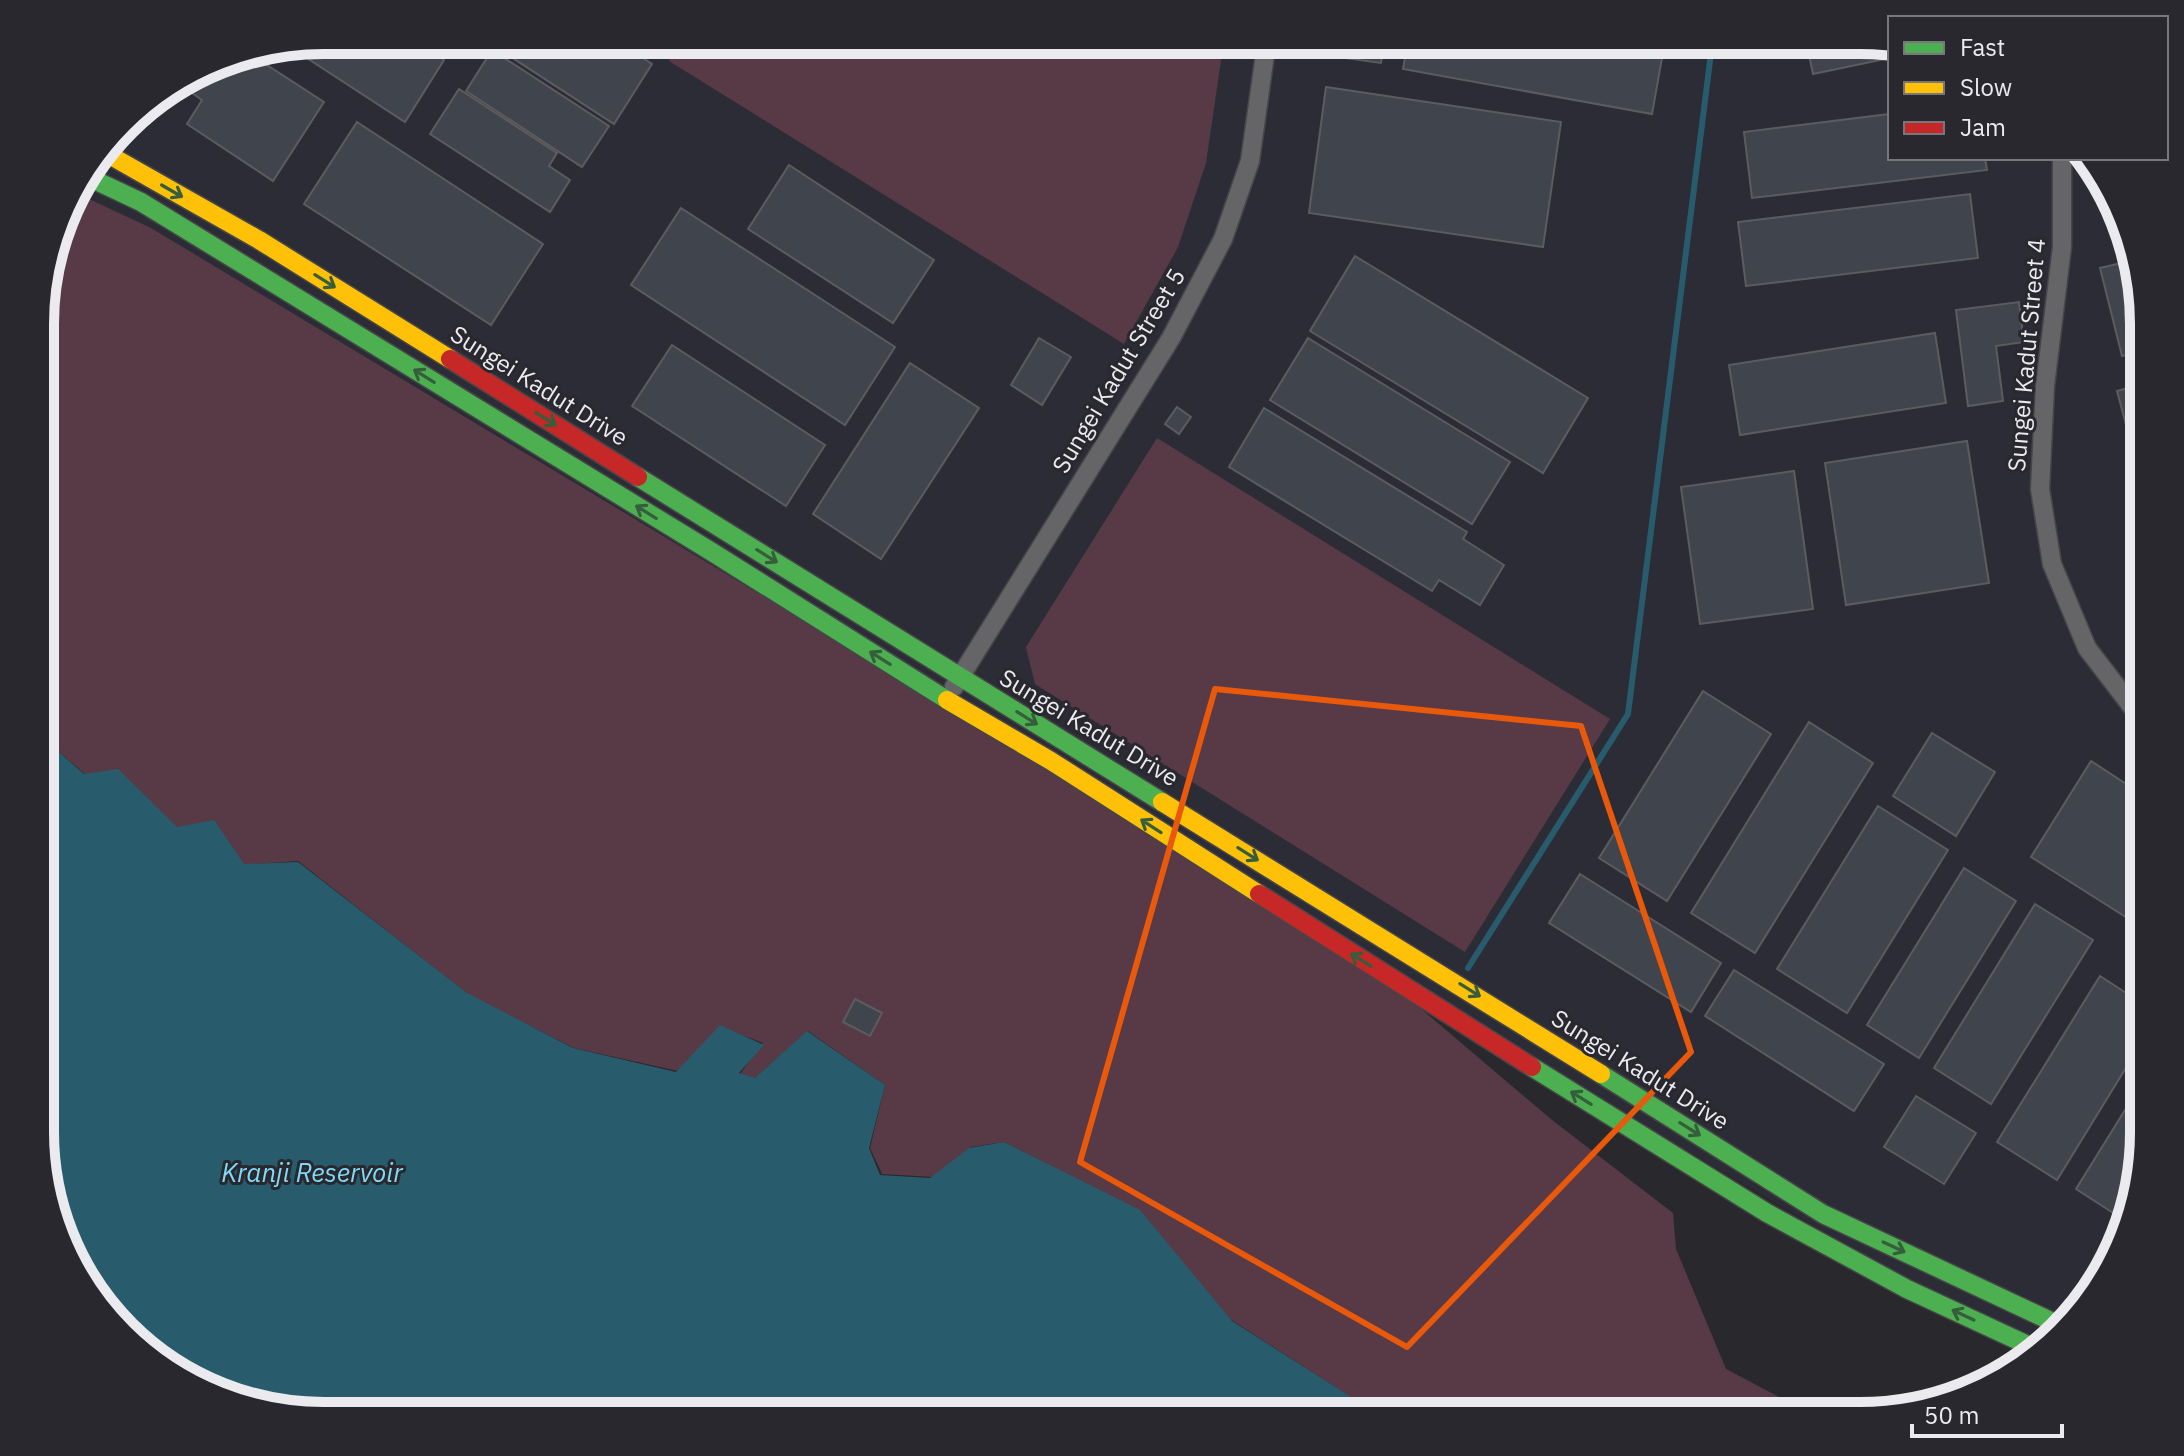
<svg xmlns="http://www.w3.org/2000/svg" width="2184" height="1456" viewBox="0 0 2184 1456" font-family="'IBM Plex Sans',sans-serif">
	<style>
		.built { fill: #2c2c37 }
		.green { fill: #573a46 }
		.water { fill: #285c6c }
		.lines { fill: none; stroke-linecap: round; stroke-linejoin: round }
		.stream { stroke: #285c6c; stroke-width: 6 }
		.building { fill: #40444d; stroke: #5c5c5f; stroke-width: 2 }
		.street-casing { stroke: #464649; stroke-width: 21 }
		.fast-casing { stroke: #464649; stroke-width: 21 }
		.slow-casing { stroke: #464649; stroke-width: 21 }
		.jam-casing { stroke: #464649; stroke-width: 21 }
		.street { stroke: #656568; stroke-width: 18 }
		.fast { stroke: #4caf50; stroke-width: 18 }
		.slow { stroke: #ffc107; stroke-width: 18 }
		.jam { stroke: #c62828; stroke-width: 18 }
		.oneway { stroke: #365e3c }
		.marked { fill: none; stroke: #e8590c; stroke-width: 6; stroke-linejoin: round }
		.labels { text-anchor: middle; stroke-width: 6; stroke-linejoin: round; paint-order: stroke }
		.street-label { font-size: 24px; fill: #ebebef; stroke: #28282e }
		.water-label { font-size: 26px; font-style: italic; fill: #80d9f6; stroke: #28282e }
		.rim { fill: none; stroke: #ebebef; stroke-width: 10 }
	</style>
	<rect width="100%" height="100%" fill="#29292d"/>
	<!-- built -->
	<path class="built" d="M324 40H1861L1890 45V158H2084L2106 182 2143 306V1150L2096 1290 2030 1352 69 200 136 111 215 61Z"/>
	<!-- green -->
	<g class="green">
		<path d="M682 40H1224L1206 163 1178 247 1124 344 669 61Z"/>
		<path d="M74 192 151 228 1353 951 1552 1120 1673 1213 1676 1249 1726 1369 1813 1415 1380 1416 1230 1319 1138 1210 1004 1142 971 1147 933 1177 882 1174 870 1148 885 1085 808 1031 754 1079 740 1074 763 1043 721 1027 678 1071 574 1048 469 995 298 861 242 865 178 829 118 770 86 775 42 737V287L69 198Z"/>
		<path d="M1157 438 1610 719 1465 952 1035 684 1026 647Z"/>
	</g>
	<!-- water -->
	<path class="water" d="M42 737 84 774 118 769 177 827 214 820 244 864 298 862 467 993 573 1048 676 1072 720 1025 764 1045 739 1073 755 1078 807 1031 885 1085 869 1148 880 1175 930 1178 969 1148 1004 1142 1140 1210 1232 1321 1381 1416H323L233 1401 166 1368 78 1275 42 1169Z"/>
	<g class="lines">
		<!-- stream -->
		<path class="stream" d="M1468 968 1628 714 1710 61V40"/>
	</g>
	<!-- building -->
	<g class="building">
		<path d="M324 40H414L444 60 405 122 290 47Z"/>
		<path d="M485 40H616L652 64 614 124Z"/>
		<path d="M1339 40H1385L1381 63 1337 57Z"/>
		<path d="M1408 40H1660L1665 41 1652 114 1403 69Z"/>
		<path d="M1806 40H1861L1890 45V58L1813 74Z"/>
		<path d="M492 50 609 126 582 167 466 91Z"/>
		<path d="M250 54 324 102 273 181 187 124 202 100 179 84 215 61Z"/>
		<path d="M1326 87 1561 122 1543 247 1309 213Z"/>
		<path d="M459 89 557 153 549 166 570 180 550 212 430 134Z"/>
		<path d="M1890 114V158H1985L1987 170 1752 198 1744 132Z"/>
		<path d="M357 122 543 244 491 325 304 204Z"/>
		<path d="M789 165 934 260 893 323 748 229Z"/>
		<path d="M1970 194 1978 258 1746 286 1738 222Z"/>
		<path d="M681 208 895 347 845 425 631 285Z"/>
		<path d="M1355 256 1588 398 1543 473 1310 331Z"/>
		<path d="M2130 261 2143 306V350L2122 356 2100 268Z"/>
		<path d="M2019 302 2024 342 1996 346 2003 401 1968 406 1956 310Z"/>
		<path d="M1935 333 1946 403 1740 435 1729 365Z"/>
		<path d="M1039 338 1071 357 1042 405 1011 385Z"/>
		<path d="M1308 338 1510 462 1472 524 1270 400Z"/>
		<path d="M672 345 825 445 786 506 632 406Z"/>
		<path d="M910 363 979 408 881 559 813 514Z"/>
		<path d="M2143 384V465L2137 466 2117 391Z"/>
		<path d="M1177 407 1191 417 1179 434 1165 424Z"/>
		<path d="M1264 408 1467 532 1463 539 1504 565 1480 605 1439 580 1432 591 1229 467Z"/>
		<path d="M1967 441 1989 583 1846 605 1825 463Z"/>
		<path d="M1794 471 1813 609 1700 624 1681 487Z"/>
		<path d="M1703 691 1771 734 1667 901 1599 858Z"/>
		<path d="M1809 722 1873 763 1755 953 1691 913Z"/>
		<path d="M1932 733 1995 772 1956 836 1893 796Z"/>
		<path d="M2091 761 2143 795V928L2031 857Z"/>
		<path d="M1878 806 1948 850 1847 1013 1777 969Z"/>
		<path d="M1964 868 2016 901 1919 1058 1867 1025Z"/>
		<path d="M1580 874 1721 963 1691 1012 1549 923Z"/>
		<path d="M2035 904 2093 940 1991 1104 1934 1068Z"/>
		<path d="M1734 970 1884 1064 1854 1111 1705 1016Z"/>
		<path d="M2100 976 2143 1004V1040L2057 1180 1997 1142Z"/>
		<path d="M855 999 882 1013 870 1036 843 1022Z"/>
		<path d="M2143 1081V1150L2121 1218 2076 1189Z"/>
		<path d="M1916 1096 1976 1133 1944 1184 1884 1147Z"/>
	</g>
	<g class="lines">
		<defs>
			<g id="street">
				<path d="M2062 158V247L2045 386 2040 489 2052 564 2087 648 2143 721"/>
				<path d="M954 687 1171 338 1223 239 1250 161 1267 40"/>
			</g>
			<g id="fast">
				<path d="M86 176 141 202 712 552 947 700"/>
				<path d="M638 477 1162 802"/>
				<path d="M1532 1067 1767 1213 1907 1289 2034 1348"/>
				<path d="M1601 1074 1823 1214 2059 1325"/>
			</g>
			<g id="slow">
				<path d="M104 152 259 240 450 359"/>
				<path d="M947 700 1051 761 1259 894"/>
				<path d="M1162 802 1601 1074"/>
			</g>
			<g id="jam">
				<path d="M450 359 638 477"/>
				<path d="M1259 894 1532 1067"/>
			</g>
		</defs>
		<!-- street casing -->
		<use href="#street" class="street-casing"/>
		<!-- fast casing -->
		<use href="#fast" class="fast-casing"/>
		<!-- slow casing -->
		<use href="#slow" class="slow-casing"/>
		<!-- jam casing -->
		<use href="#jam" class="jam-casing"/>
		<!-- street -->
		<use href="#street" class="street"/>
		<!-- fast -->
		<use href="#fast" class="fast"/>
		<!-- slow -->
		<use href="#slow" class="slow"/>
		<!-- jam -->
		<use href="#jam" class="jam"/>
	</g>
	<!-- one-way arrows -->
	<defs><path id="oneway-shaft" d="M-6 0H5M1.5-3L5.5 0L1.5 3" fill="none" stroke-width="1.6" stroke-linecap="round" stroke-linejoin="round" transform="scale(2)"/></defs>
	<g class="oneway">
		<use href="#oneway-shaft" transform="translate(172 191) rotate(30)"/>
		<use href="#oneway-shaft" transform="translate(325 281) rotate(32)"/>
		<use href="#oneway-shaft" transform="translate(424 376) rotate(-148)"/>
		<use href="#oneway-shaft" transform="translate(546 419) rotate(32)"/>
		<use href="#oneway-shaft" transform="translate(646 512) rotate(-148)"/>
		<use href="#oneway-shaft" transform="translate(767 556) rotate(32)"/>
		<use href="#oneway-shaft" transform="translate(880 658) rotate(-148)"/>
		<use href="#oneway-shaft" transform="translate(1027 718) rotate(32)"/>
		<use href="#oneway-shaft" transform="translate(1151 826) rotate(-147)"/>
		<use href="#oneway-shaft" transform="translate(1248 854) rotate(32)"/>
		<use href="#oneway-shaft" transform="translate(1361 960) rotate(-148)"/>
		<use href="#oneway-shaft" transform="translate(1470 990) rotate(32)"/>
		<use href="#oneway-shaft" transform="translate(1581 1098) rotate(-148)"/>
		<use href="#oneway-shaft" transform="translate(1690 1129) rotate(32)"/>
		<use href="#oneway-shaft" transform="translate(1894 1247) rotate(25)"/>
		<use href="#oneway-shaft" transform="translate(1963 1315) rotate(-155)"/>
	</g>
	<!-- marked area -->
	<path class="marked" d="M1215 689 1581 726 1691 1052 1407 1347 1080 1162Z"/>
	<g class="labels">
		<!-- street labels -->
		<g class="street-label">
			<text transform="translate(2027 355) rotate(-85)" y="8">Sungei Kadut Street 4</text>
			<text transform="translate(1119 371) rotate(-59)" y="8">Sungei Kadut Street 5</text>
			<text transform="translate(539 386) rotate(32)" y="8">Sungei Kadut Drive</text>
			<text transform="translate(1089 728) rotate(31)" y="8">Sungei Kadut Drive</text>
			<text transform="translate(1640 1070) rotate(32)" y="8">Sungei Kadut Drive</text>
		</g>
		<!-- water labels -->
		<g class="water-label">
			<text x="312" y="1182">Kranji Reservoir</text>
		</g>
	</g>
	<!-- crop -->
	<path d="M0 0H2184V1456H0ZM324 54H1860A270 270 0 0 1 2130 324V1132A270 270 0 0 1 1860 1402H324A270 270 0 0 1 54 1132V324A270 270 0 0 1 324 54Z" fill="#28282e" fill-rule="evenodd"/>
	<path class="rim" d="M324 54H1860A270 270 0 0 1 2130 324V1132A270 270 0 0 1 1860 1402H324A270 270 0 0 1 54 1132V324A270 270 0 0 1 324 54Z"/>
	<!-- legend -->
	<rect x="1888" y="16" width="280" height="144" fill="#28282e" stroke="#76767b" stroke-width="2"/>
	<rect x="1904" y="42" width="40" height="12" fill="#4caf50" stroke="#76767b" stroke-width="2"/>
	<text x="1960" y="56" font-size="24" fill="#ebebef">Fast</text>
	<rect x="1904" y="82" width="40" height="12" fill="#ffc107" stroke="#76767b" stroke-width="2"/>
	<text x="1960" y="96" font-size="24" fill="#ebebef">Slow</text>
	<rect x="1904" y="122" width="40" height="12" fill="#c62828" stroke="#76767b" stroke-width="2"/>
	<text x="1960" y="136" font-size="24" fill="#ebebef">Jam</text>
	<!-- scale -->
	<path d="M1912 1424v12h150v-12" fill="none" stroke="#ebebef" stroke-width="4"/>
	<text x="1924" y="1424" font-size="24" fill="#ebebef" stroke="#28282e" stroke-width="6" paint-order="stroke">50 m</text>
</svg>
